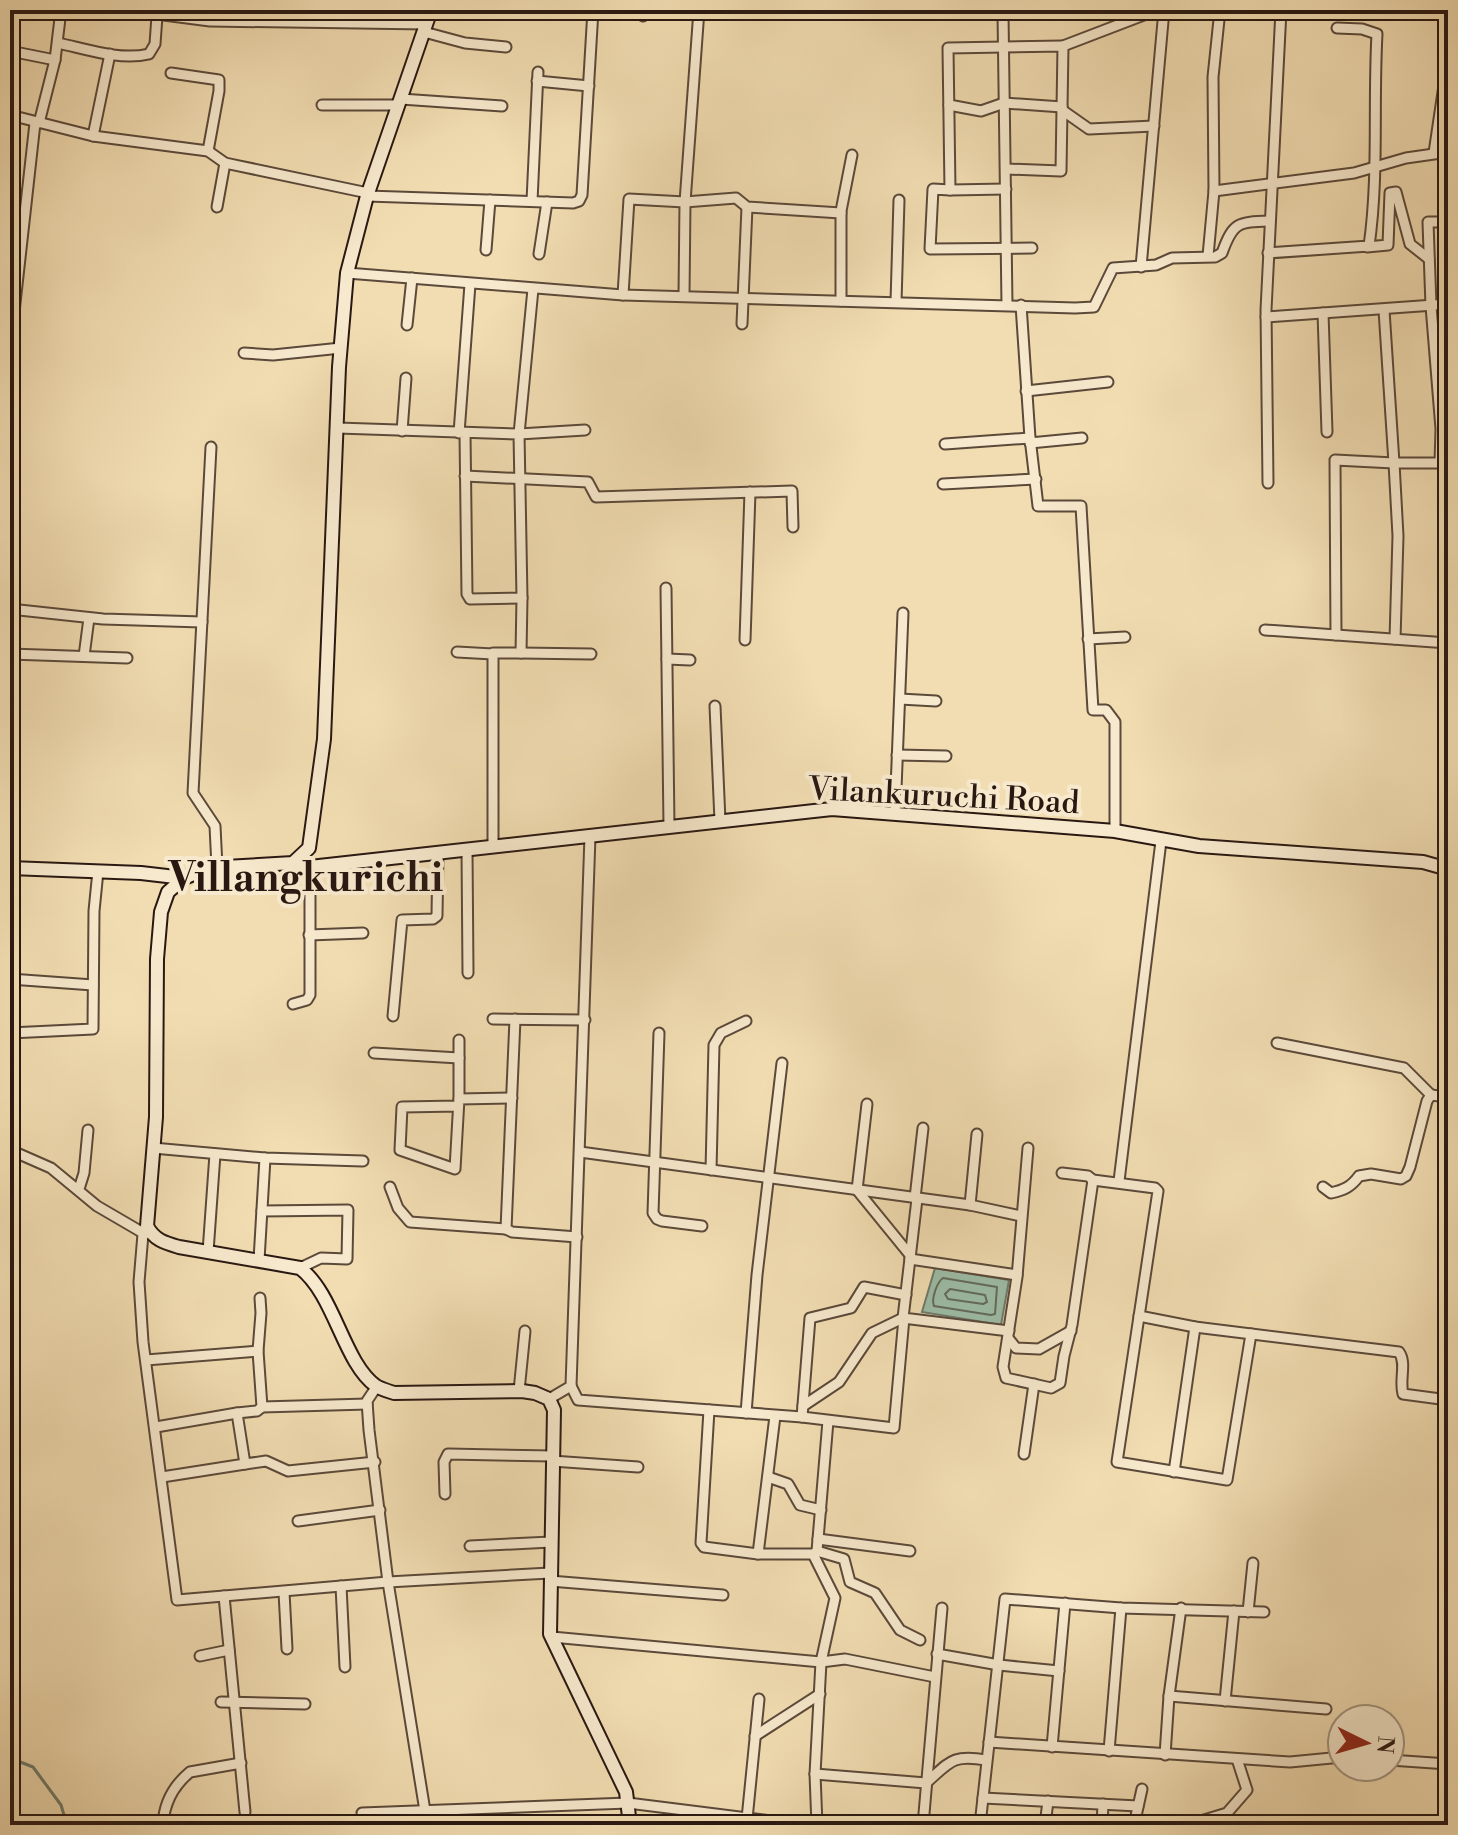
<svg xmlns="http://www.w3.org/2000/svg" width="1458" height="1835" viewBox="0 0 1458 1835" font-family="'Libre Bodoni',serif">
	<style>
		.water { fill: #9cbda7; stroke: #6e7b6b; stroke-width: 2 }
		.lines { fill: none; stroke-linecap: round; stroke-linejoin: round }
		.shore { stroke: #626a5c; stroke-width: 2 }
		.stream { stroke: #6e7b6b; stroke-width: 3 }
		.street-casing { stroke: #5b493a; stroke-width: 13 }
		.secondary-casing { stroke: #291812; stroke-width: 16 }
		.street { stroke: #f7e9cd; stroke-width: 9 }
		.secondary { stroke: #f7e9cd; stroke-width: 12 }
		.labels { text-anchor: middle; stroke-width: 8; stroke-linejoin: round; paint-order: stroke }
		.street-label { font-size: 32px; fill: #291812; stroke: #f7e9cd }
		.district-label { font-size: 40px; font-weight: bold; fill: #291812; stroke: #f7e9cd }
	</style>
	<rect width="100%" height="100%" fill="#f2ddb2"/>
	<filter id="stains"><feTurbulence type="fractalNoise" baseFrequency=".0025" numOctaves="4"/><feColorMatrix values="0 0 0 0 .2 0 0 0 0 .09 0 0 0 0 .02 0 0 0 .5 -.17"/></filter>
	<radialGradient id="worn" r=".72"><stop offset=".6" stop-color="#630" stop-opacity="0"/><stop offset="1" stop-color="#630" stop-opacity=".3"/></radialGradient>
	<!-- water -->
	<path class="water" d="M935 1268 1009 1280 1001 1325 922 1312Z"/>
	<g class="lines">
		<!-- shore -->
		<g class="shore">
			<path d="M943 1278 997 1287 995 1314 991 1315 934 1306C931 1299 937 1282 943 1278Z"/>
			<path d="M950 1289 985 1295 987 1302 983 1304 948 1299 945 1294Z"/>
		</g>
		<!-- stream -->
		<path class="stream" d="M10 1758 33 1767 61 1805 67 1825"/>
		<defs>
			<g id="street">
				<path d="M125 10 210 21 427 24"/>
				<path d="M1003 13 1007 305"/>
				<path d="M643 16 644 10"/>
				<path d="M424 32 465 43 506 47"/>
				<path d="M58 43C86 49 120 61 149 54L155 44 157 16"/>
				<path d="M1063 46 1157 10"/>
				<path d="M10 51 55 60"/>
				<path d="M171 73 219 80V91L208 151"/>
				<path d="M537 81 589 86"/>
				<path d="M401 99 502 106"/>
				<path d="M322 105H399"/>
				<path d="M949 105 981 111 1004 103 1062 107"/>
				<path d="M1062 110 1089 129 1154 126"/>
				<path d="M10 115 93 136 208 151 225 163 368 193"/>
				<path d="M39 123 55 60 61 10"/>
				<path d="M93 136 110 54"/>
				<path d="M1434 153 1447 65"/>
				<path d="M1006 169 1061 171 1063 46 948 48 950 190 933 189 930 249 1032 248"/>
				<path d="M950 190 1006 189"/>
				<path d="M1214 191 1354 173 1406 158 1448 152"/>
				<path d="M367 196 573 203 579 201 582 195 593 10"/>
				<path d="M532 201 538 72"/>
				<path d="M217 207 225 163"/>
				<path d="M1448 222H1428L1431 306 1441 429 1440 463H1448"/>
				<path d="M1367 247 1388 245 1390 193 1396 192 1410 244 1429 259"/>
				<path d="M486 250 490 200"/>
				<path d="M1268 253 1369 246C1379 176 1373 105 1377 34L1362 29 1337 28"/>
				<path d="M539 254 547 202"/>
				<path d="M1208 256 1214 191 1213 77 1220 10"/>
				<path d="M1141 267 1164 10"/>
				<path d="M347 273 623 295 1075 308 1094 307 1113 268 1156 265 1172 258 1215 257 1222 253C1233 222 1238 222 1270 221"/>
				<path d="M533 289 519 434 585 430"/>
				<path d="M623 295 629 199 685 202 736 198 747 207 841 213"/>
				<path d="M684 296 685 202 699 10"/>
				<path d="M841 301V211L852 155"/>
				<path d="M896 302 899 200"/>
				<path d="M1021 305 1030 438 1038 506H1081L1093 710H1106L1115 722V831"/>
				<path d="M1323 313 1327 432"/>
				<path d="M1266 317 1448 304"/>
				<path d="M742 324 747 207"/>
				<path d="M407 325 412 278"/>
				<path d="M10 348 35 123"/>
				<path d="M244 353 273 355 341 348"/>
				<path d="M1026 391 1108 382"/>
				<path d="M338 428 519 434 522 598 470 599 467 594 465 433"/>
				<path d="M402 431 406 378"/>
				<path d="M459 433 470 284"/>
				<path d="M1030 443 1082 438"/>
				<path d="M945 444 1030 438"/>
				<path d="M211 447 193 793 215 826 217 867"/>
				<path d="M465 476 588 482 596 497 792 491 793 527"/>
				<path d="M1268 483 1266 310 1281 10"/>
				<path d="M943 484 1036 479"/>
				<path d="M666 588 669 827"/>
				<path d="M10 609 103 619 202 622"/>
				<path d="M1265 630 1448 643"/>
				<path d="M1336 635 1335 460 1394 463 1384 310"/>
				<path d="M1088 639 1125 637"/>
				<path d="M1395 639 1398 536 1394 463H1440"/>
				<path d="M745 640 750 492"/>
				<path d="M457 652 493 654"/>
				<path d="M521 653 591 654"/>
				<path d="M10 654 127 658"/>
				<path d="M84 656 89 618"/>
				<path d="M667 659 690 660"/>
				<path d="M900 699 936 701"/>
				<path d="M715 706 720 821"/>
				<path d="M897 755 946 756"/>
				<path d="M895 814 903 613"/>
				<path d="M493 846V653H521L522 598"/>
				<path d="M467 849 468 973"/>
				<path d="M309 935 363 933"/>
				<path d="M10 979 93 985"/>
				<path d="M293 1004 307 1000 310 995V867"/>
				<path d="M393 1016 402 920 433 919 437 916 438 853"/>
				<path d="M493 1019 585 1020"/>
				<path d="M515 1019 506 1229 512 1232 577 1237"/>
				<path d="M10 1033 93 1029 94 911 98 871"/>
				<path d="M659 1033 653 1213 657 1219 662 1221 702 1226"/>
				<path d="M1277 1043 1404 1068 1431 1095 1427 1101 1410 1167 1406 1176 1401 1179 1371 1174 1359 1176C1351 1187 1344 1190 1331 1193L1323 1187"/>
				<path d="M374 1053 459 1058"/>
				<path d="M1431 1095 1448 1097"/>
				<path d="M459 1099V1040"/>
				<path d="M867 1104 857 1190 910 1255"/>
				<path d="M458 1106 402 1107 400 1150 455 1169 459 1099 512 1098"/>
				<path d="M153 1148 265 1158 363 1161"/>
				<path d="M1028 1148 1017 1277 1003 1367 1006 1378 1051 1388 1060 1383 1064 1356 1072 1325 1093 1180"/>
				<path d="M10 1150 51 1168 97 1206 145 1234"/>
				<path d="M580 1152 970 1205 1021 1216"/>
				<path d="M711 1170 714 1045 721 1033 746 1021"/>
				<path d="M1062 1173 1088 1176 1093 1180 1155 1188 1158 1191 1117 1462 1227 1480 1251 1334"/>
				<path d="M1119 1181 1161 841"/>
				<path d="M390 1187 398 1208 410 1222 506 1229"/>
				<path d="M79 1189 84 1173 88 1130"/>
				<path d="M915 1198 923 1128"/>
				<path d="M917 1199 903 1318 1009 1331"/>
				<path d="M970 1205 977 1134"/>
				<path d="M262 1211 348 1210 347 1259 321 1258 300 1268"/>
				<path d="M143 1234 139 1282 143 1342 177 1600 388 1582 550 1573"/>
				<path d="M208 1252 215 1154"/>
				<path d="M910 1259 1017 1275"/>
				<path d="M259 1260 265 1158"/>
				<path d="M260 1298 261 1313 258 1351 262 1407 257 1411 237 1413 245 1464 266 1461 288 1471 375 1462"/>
				<path d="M1139 1316 1195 1327 1399 1352C1407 1363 1399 1380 1403 1394L1448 1400"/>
				<path d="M1008 1338 1016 1348 1039 1349 1071 1331"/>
				<path d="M146 1360 258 1351"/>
				<path d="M377 1386 367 1401 369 1430 388 1582 425 1811"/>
				<path d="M571 1386 578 1400 802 1417 894 1428 904 1318"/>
				<path d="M519 1391 525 1331"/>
				<path d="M549 1399 571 1386 590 836"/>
				<path d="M803 1406 839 1382 872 1333 903 1318"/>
				<path d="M262 1407 367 1404"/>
				<path d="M709 1410 701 1543 704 1547 758 1554H814L817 1551 828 1421"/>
				<path d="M746 1413 757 1275 782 1063"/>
				<path d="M802 1417 810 1318 851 1308 864 1287 906 1295"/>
				<path d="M156 1427 237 1413"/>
				<path d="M1024 1454 1034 1384"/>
				<path d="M552 1461 638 1467"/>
				<path d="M1174 1472 1195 1327"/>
				<path d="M162 1477 245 1464"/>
				<path d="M768 1477 788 1484 800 1505 821 1510"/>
				<path d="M445 1494 444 1462 448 1454 553 1456"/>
				<path d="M298 1521 380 1510"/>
				<path d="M818 1539 910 1551"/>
				<path d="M470 1546 551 1542"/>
				<path d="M817 1551 844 1559 850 1582 875 1593 900 1630 920 1640"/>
				<path d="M758 1554 775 1416"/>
				<path d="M813 1554 835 1598 821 1662 815 1774 817 1825"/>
				<path d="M550 1581 723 1595"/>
				<path d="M341 1586 345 1667"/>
				<path d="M284 1592 287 1649"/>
				<path d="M224 1596 245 1812"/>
				<path d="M1248 1612 1253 1563"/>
				<path d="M552 1637 821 1662 845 1659 935 1677"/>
				<path d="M937 1654 999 1665 1059 1671"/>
				<path d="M200 1656 229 1650"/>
				<path d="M1169 1696 1326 1709"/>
				<path d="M1225 1701 1234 1611"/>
				<path d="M221 1702 305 1704"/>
				<path d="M755 1736 820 1694"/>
				<path d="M989 1742 1290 1762 1342 1757"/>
				<path d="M1052 1747 1065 1603"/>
				<path d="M1109 1751 1121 1608"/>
				<path d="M1165 1755 1169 1696 1181 1608"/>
				<path d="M1390 1760 1448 1764"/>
				<path d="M815 1774 926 1783C950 1762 952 1754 986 1760"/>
				<path d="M983 1798 1138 1806"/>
				<path d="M362 1813 628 1803 804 1825"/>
				<path d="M747 1819 759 1699"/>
				<path d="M163 1825C164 1803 173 1786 190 1772L241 1763"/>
				<path d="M923 1825 942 1608"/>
				<path d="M980 1825 1005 1599 1121 1608 1264 1612"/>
				<path d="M1045 1825 1048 1801"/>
				<path d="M1102 1825 1103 1804"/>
				<path d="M1134 1825 1142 1789"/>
				<path d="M1200 1825 1204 1820 1227 1813 1247 1790 1237 1759"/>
			</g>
			<g id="secondary">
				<path d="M431 10 367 196 347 273 339 367 324 739 309 848 293 863 208 868 184 878 168 892 161 912 157 959 156 1117 147 1226C154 1240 165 1243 179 1247L300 1268C335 1295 343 1362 376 1386 381 1389 388 1391 394 1393L522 1391 535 1393 549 1399 554 1410 550 1634 626 1792 630 1825"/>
				<path d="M293 863 310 867 832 809 1115 831 1199 846 1423 862 1448 869"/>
				<path d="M10 868 141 873 184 878"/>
			</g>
		</defs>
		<!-- street casing -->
		<use href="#street" class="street-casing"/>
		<!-- secondary casing -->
		<use href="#secondary" class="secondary-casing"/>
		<!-- street -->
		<use href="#street" class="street"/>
		<!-- secondary -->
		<use href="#secondary" class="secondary"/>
	</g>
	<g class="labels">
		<!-- street labels -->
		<g class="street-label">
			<text transform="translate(944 795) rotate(3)" y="11">Vilankuruchi Road</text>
		</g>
		<!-- district labels -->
		<g class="district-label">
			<text x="306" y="891">Villangkurichi</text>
		</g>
	</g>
	<!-- margin -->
	<rect width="1458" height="1835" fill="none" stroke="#f2ddb2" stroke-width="40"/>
	<rect x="12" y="12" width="1434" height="1811" fill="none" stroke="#291812" stroke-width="4"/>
	<rect x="20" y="20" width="1418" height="1795" fill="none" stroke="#291812" stroke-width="2"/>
	<!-- north arrow -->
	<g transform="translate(1366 1743) rotate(95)"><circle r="38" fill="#f7e9cd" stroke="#a59582" stroke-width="2"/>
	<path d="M0-6L14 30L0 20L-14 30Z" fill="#8f2418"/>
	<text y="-12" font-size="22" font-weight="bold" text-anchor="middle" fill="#291812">N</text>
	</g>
	<rect width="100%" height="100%" filter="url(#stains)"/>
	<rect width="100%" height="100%" fill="url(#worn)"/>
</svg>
